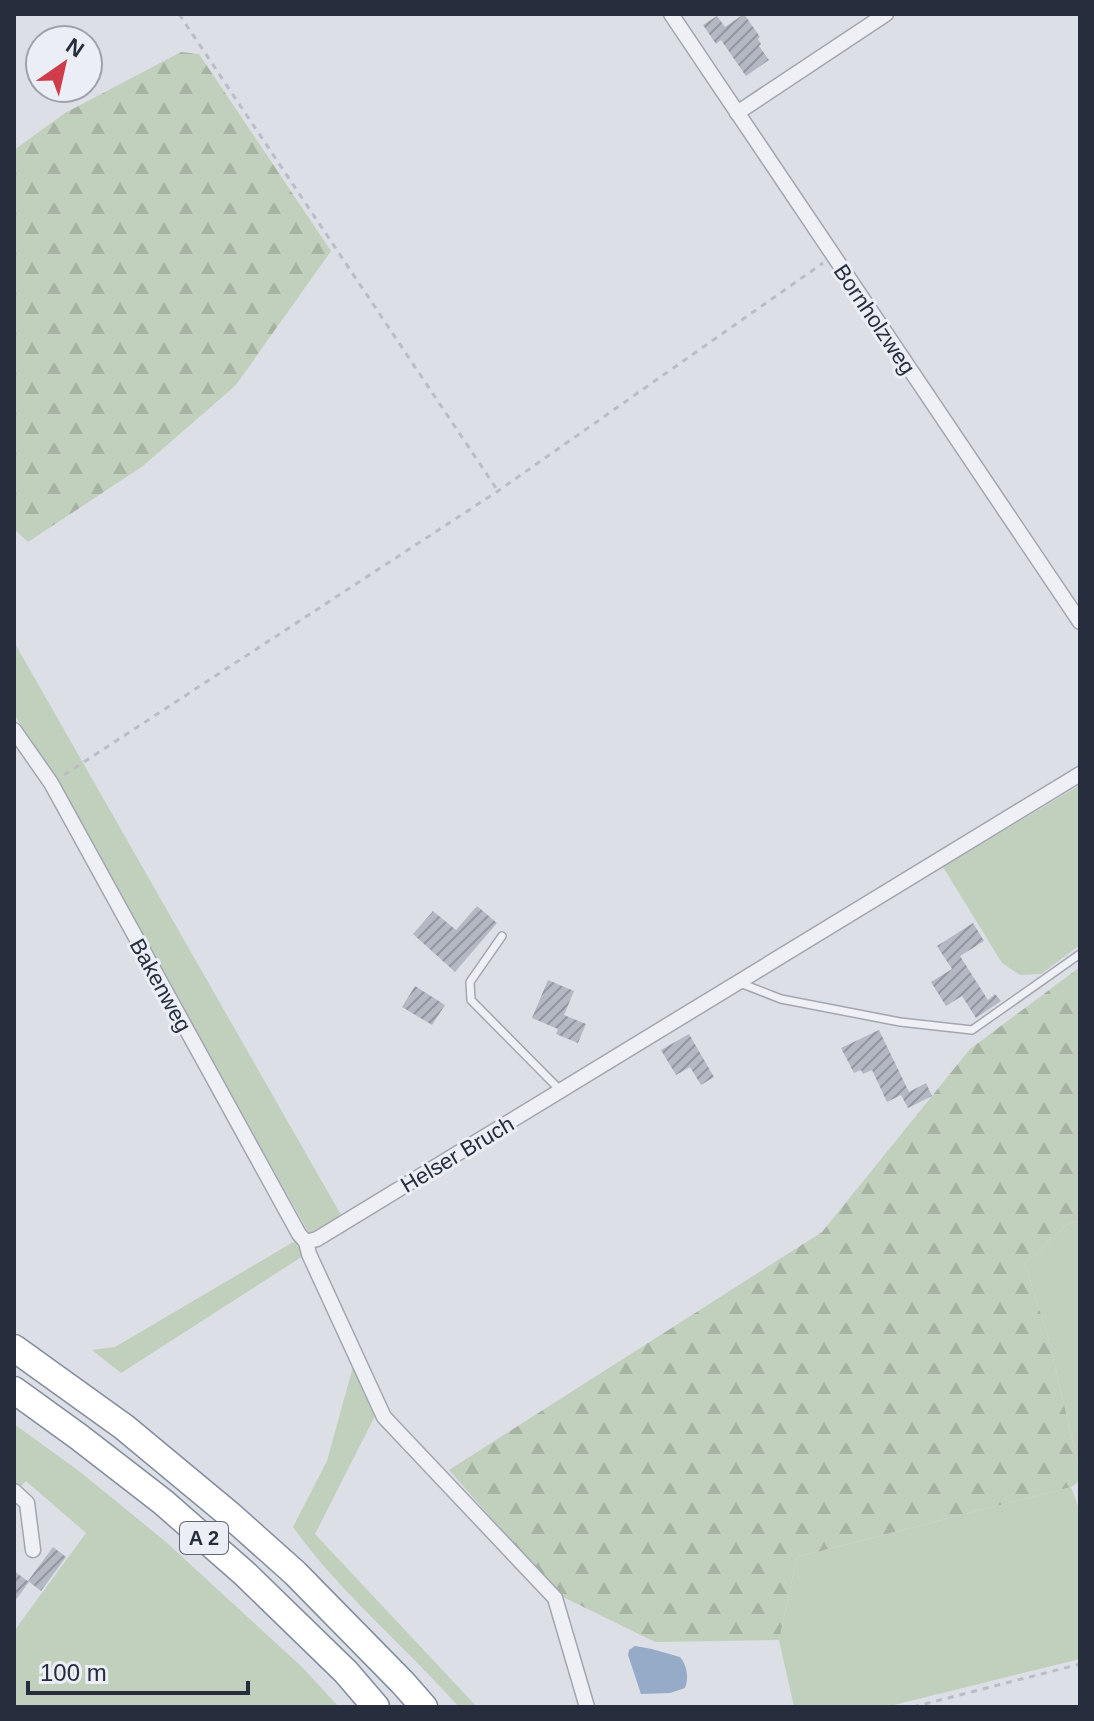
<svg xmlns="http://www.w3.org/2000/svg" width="1094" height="1721" viewBox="0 0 1094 1721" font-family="Helvetica,sans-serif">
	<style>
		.grass { fill: #c1d0bd }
		.forest { fill: url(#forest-firs) }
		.water { fill: #96abc8 }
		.building { fill: url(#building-hatch) }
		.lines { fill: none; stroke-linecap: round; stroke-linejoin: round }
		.service-casing { stroke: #a2a6b0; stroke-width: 10 }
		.minor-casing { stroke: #a2a6b0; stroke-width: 17 }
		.motorway-casing { stroke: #838c9d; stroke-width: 29 }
		.path { stroke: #bbbdc5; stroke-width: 3; stroke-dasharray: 6 6; stroke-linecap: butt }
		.service { stroke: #eff0f5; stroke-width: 7 }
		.minor { stroke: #eff0f5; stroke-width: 14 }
		.motorway { stroke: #fff; stroke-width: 26 }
		.labels { text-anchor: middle; stroke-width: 6; stroke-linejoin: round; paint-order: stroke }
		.shield { fill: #ebeef4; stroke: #616774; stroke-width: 2 }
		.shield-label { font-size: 20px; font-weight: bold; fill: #262d3d }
		.street-label { font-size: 22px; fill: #262d3d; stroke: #ebeef4 }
	</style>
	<defs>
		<pattern id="forest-firs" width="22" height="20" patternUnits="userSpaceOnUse" patternTransform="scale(2)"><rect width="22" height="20" fill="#c1d0bd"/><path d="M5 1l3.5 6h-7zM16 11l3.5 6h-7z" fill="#a6b3a3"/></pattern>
		<pattern id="building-hatch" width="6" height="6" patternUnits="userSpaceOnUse" patternTransform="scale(2)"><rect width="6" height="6" fill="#b3b8c3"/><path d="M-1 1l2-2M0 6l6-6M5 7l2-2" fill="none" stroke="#9196a0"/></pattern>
	</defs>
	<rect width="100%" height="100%" fill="#dcdfe6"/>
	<!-- grass -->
	<g class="grass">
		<path d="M14 642 341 1215 310 1235 59 787 14 714Z"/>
		<path d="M1080 785V945L1041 974 1020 975 1002 963 943 867Z"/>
		<path d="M1080 1220V1472L1048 1337 1025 1264 1066 1225Z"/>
		<path d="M295 1241 303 1256 121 1373 92 1350 115 1347Z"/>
		<path d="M354 1363 378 1410 315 1534 477 1707H459C405 1646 341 1594 293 1527L327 1461Z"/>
		<path d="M14 1424 79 1471 166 1542 302 1667 339 1707H14V1631L86 1533 26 1481 14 1493Z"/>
		<path d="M1071 1487 1080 1512V1659L886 1707H794L779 1640 797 1557Z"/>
	</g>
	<!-- forest -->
	<g class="forest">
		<path d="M181 52 199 54 331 251 236 385 143 466 28 542 14 529V150L65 113Z"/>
		<path d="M1080 967V1220L1066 1225 1025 1264 1048 1337 1080 1472C1080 1481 1078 1483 1071 1487L797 1557 779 1640 655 1642 559 1595 449 1470 822 1232 970 1049Z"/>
	</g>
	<!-- water -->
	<path class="water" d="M635 1646 652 1649 680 1657C687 1665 689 1678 685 1688L670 1693 641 1694 628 1655 629 1650Z"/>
	<!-- building -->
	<g class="building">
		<path d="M744 14 760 37 758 39 761 44 759 46 769 60 746 76 721 40 716 44 703 25 717 16 725 27Z"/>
		<path d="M477 906 497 923 455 972 413 934 433 911 456 930Z"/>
		<path d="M973 923 984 941 960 956 988 1000 995 994 1001 1001 976 1018 962 996 946 1006 931 982 952 969 937 946Z"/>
		<path d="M548 980 574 991 564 1015 586 1024 578 1043 556 1034 558 1029 532 1018Z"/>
		<path d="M415 986 445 1005 432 1025 402 1007Z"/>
		<path d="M879 1030 909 1092 926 1083 932 1096 908 1108 901 1095 887 1102 872 1070 863 1074 861 1070 854 1073 841 1048Z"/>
		<path d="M689 1034 714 1077 701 1085 690 1067 676 1075 661 1050Z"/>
		<path d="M53 1547 66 1557 41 1591 28 1581Z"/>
		<path d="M14 1571 29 1582 14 1602Z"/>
	</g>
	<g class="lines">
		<defs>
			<g id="service">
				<path d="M502 936 470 982 471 1000 561 1091"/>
				<path d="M740 983 781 999 900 1022 972 1030 1080 954"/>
			</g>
			<g id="minor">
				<path d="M671 14 1080 622"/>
				<path d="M737 113 886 14"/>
				<path d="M14 730 51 783 299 1234 306 1242 309 1254 384 1417 555 1598 587 1707"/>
				<path d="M306 1242 317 1239 1080 774"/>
				<path d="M14 1491 27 1503 33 1550"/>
			</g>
			<g id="motorway">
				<path d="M14 1348 124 1427 230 1515 295 1573 403 1683 424 1707"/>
				<path d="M14 1390 79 1437 163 1502 244 1573 346 1672 376 1707"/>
			</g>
		</defs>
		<!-- service casing -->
		<use href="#service" class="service-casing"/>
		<!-- minor casing -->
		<use href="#minor" class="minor-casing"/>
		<!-- motorway casing -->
		<use href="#motorway" class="motorway-casing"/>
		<!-- path -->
		<g class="path">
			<path d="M179 14 498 491"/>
			<path d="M64 775 498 491 823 263"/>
			<path d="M913 1707 1080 1664"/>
		</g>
		<!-- service -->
		<use href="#service" class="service"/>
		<!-- minor -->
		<use href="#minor" class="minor"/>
		<!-- motorway -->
		<use href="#motorway" class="motorway"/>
	</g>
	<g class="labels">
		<!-- shield labels -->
		<rect class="shield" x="180" y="1522" width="48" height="32" rx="6"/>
		<g class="shield-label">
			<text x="204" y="1545">A 2</text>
		</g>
		<!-- street labels -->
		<g class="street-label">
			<text transform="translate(875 319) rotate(56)" y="8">Bornholzweg</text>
			<text transform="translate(161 985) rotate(61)" y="8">Bakenweg</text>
			<text transform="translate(457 1154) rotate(-31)" y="8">Helser Bruch</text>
		</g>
	</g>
	<!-- border -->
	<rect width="1094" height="1721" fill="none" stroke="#262d3d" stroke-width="32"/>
	<!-- north arrow -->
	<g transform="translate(64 64) rotate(34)"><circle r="38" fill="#ebeef4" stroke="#9ca1ab" stroke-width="2"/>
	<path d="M0-6L14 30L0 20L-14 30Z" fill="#cf3d4a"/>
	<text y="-12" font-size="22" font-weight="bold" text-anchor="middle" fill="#262d3d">N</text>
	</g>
	<!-- scale -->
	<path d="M28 1681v12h220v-12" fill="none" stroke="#262d3d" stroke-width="4"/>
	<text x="40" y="1681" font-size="24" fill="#262d3d" stroke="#ebeef4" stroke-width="6" paint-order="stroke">100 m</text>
</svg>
